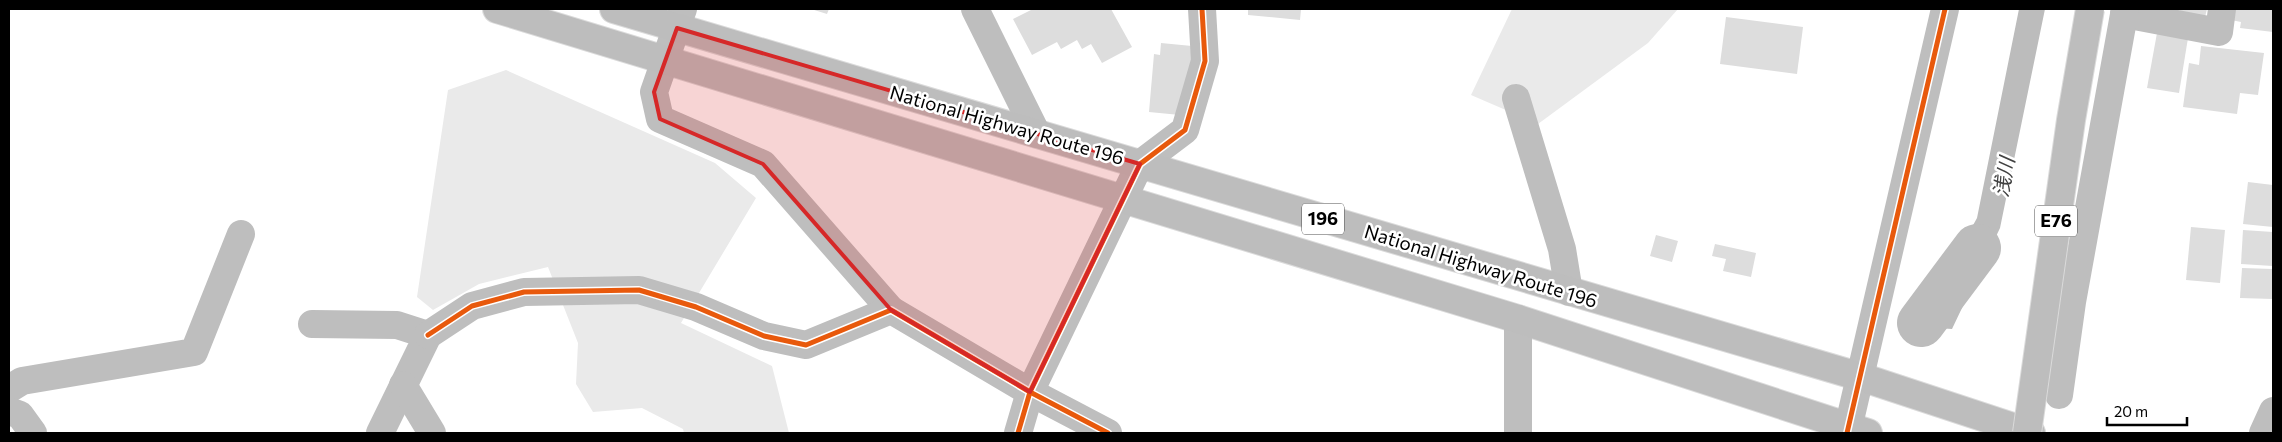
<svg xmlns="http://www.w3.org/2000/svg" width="2282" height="442" viewBox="0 0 2282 442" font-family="Commissioner,'Noto Sans JP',sans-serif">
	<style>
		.green { fill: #eaeaea }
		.water { fill: #bcbcbc }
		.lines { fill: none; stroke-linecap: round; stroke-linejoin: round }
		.river { stroke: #bcbcbc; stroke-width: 48 }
		.building { fill: #ddd }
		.trunk-casing { stroke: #dbdbdb; stroke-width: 30 }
		.minor { stroke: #bebebe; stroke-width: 28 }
		.tertiary { stroke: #bebebe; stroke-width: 28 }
		.trunk { stroke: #bdbdbd; stroke-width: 28 }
		.motorway-bridge-casing { stroke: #dbdbdb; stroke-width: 30; stroke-linecap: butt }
		.motorway-bridge { stroke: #bdbdbd; stroke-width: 28 }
		.cycleway-casing { stroke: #fff; stroke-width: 8 }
		.cycleway { stroke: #e8590c; stroke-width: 5 }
		.marked { fill: #d62828; fill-opacity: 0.2; stroke: #d62828; stroke-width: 4; stroke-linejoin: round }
		.labels { text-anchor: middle; stroke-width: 5; stroke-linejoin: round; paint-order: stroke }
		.shield { fill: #fff; stroke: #4c4c4c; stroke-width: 1 }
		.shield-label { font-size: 18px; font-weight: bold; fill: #000 }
		.street-label { font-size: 19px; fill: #000; stroke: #fff }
		.water-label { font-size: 20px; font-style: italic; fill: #414141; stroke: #fff }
	</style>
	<rect width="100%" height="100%" fill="#fff"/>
	<!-- green -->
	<g class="green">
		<path d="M1512 9H1678L1648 43 1538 124 1471 95Z"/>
		<path d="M506 70 715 163 756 198 681 323 772 366 789 433H684L683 429 642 408 593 412 576 384 578 343 548 267 479 284 433 310 417 297 448 90Z"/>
	</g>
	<!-- water -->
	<path class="water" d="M2019 9H2045L2000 228 1952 329 1937 328 1940 278 1955 258 1977 218Z"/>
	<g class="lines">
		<!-- river -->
		<path class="river" d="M1921 323 1977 248"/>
	</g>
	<!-- building -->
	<g class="building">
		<path d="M811 9H829L827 14Z"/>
		<path d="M1033 9H1111L1132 47 1102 63 1091 44 1082 49 1077 40 1061 49 1057 42 1032 55 1013 19Z"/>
		<path d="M1248 9H1301L1300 20 1248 15Z"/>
		<path d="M2180 9H2207L2205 17 2179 12Z"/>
		<path d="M2232 9H2273V32L2240 28 2241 22 2231 20Z"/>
		<path d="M1726 17 1803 27 1797 74 1720 64Z"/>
		<path d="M2157 33 2188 38 2179 93 2147 88Z"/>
		<path d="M1161 43 1192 46 1188 103 1180 115 1149 112 1154 54 1160 55Z"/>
		<path d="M2201 46 2264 53 2258 95 2240 93 2237 114 2183 107 2189 63 2199 65Z"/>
		<path d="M2248 182 2273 185V227L2243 224Z"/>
		<path d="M2191 227 2225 230 2220 283 2186 280Z"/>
		<path d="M2243 230 2273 232V266L2241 264Z"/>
		<path d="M1656 235 1678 241 1672 262 1650 256Z"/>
		<path d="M1715 244 1756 253 1751 277 1723 271 1726 259 1712 256Z"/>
		<path d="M2242 268 2273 269V299L2240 298Z"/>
	</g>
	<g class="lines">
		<defs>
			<g id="trunk">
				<path d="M497 9 1518 319 1868 433"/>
				<path d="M614 9 1861 377 2031 433"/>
			</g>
		</defs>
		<!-- trunk casing -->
		<use href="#trunk" class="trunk-casing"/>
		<!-- minor -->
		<g class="minor">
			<path d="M683 9 654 92 660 119 763 164 891 310"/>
			<path d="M975 9 1037 134"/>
			<path d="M2124 14 2219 32 2222 9"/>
			<path d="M1516 98 1562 249 1569 292"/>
			<path d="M312 324 397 325 428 335 380 433"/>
			<path d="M428 335 472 306 524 292 639 290 696 307 764 336 806 345 891 310 1030 392 1108 433"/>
			<path d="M403 385 432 433"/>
			<path d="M9 389 22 381 194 352 241 234"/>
			<path d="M2059 395 2072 302 2125 9"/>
			<path d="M9 411 20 415 33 433"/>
			<path d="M1018 433 1030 392 1140 164 1185 130 1205 61 1202 9"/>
			<path d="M1518 433V319"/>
			<path d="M2263 433 2273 411"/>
		</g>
		<!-- tertiary -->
		<path class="tertiary" d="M1847 433 1945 9"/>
		<!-- trunk -->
		<use href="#trunk" class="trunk"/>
		<defs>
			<path id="motorway-bridge" d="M2027 433 2071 120 2090 9"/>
		</defs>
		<!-- motorway-bridge casing -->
		<use href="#motorway-bridge" class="motorway-bridge-casing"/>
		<!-- motorway-bridge -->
		<use href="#motorway-bridge" class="motorway-bridge"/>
		<defs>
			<g id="cycleway">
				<path d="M428 335 472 306 524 292 639 290 696 307 764 336 806 345 891 310 1030 392 1108 433"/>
				<path d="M1018 433 1030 392 1140 164 1185 130 1205 61 1202 9"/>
				<path d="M1847 433 1945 9"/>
			</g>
		</defs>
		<!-- cycleway casing -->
		<use href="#cycleway" class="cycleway-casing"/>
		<!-- cycleway -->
		<use href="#cycleway" class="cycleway"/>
	</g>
	<!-- marked area -->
	<path class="marked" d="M677 28 1140 164 1030 392 891 310 763 164 660 119 654 92Z"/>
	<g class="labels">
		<!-- shield labels -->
		<g class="shield">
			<rect x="1302" y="203.5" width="42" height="31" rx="4"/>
			<rect x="2035" y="205.5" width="42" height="31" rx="4"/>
		</g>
		<g class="shield-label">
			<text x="1323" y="225">196</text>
			<text x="2056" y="227">E76</text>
		</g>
		<!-- street labels -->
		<g class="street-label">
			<text transform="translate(1007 125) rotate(16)" y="7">National Highway Route 196</text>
			<text transform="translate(1481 266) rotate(17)" y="7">National Highway Route 196</text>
		</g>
		<!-- water labels -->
		<g class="water-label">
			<text transform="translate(2004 177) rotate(-80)" y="7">浅川</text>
		</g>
	</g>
	<!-- border -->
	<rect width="2282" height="442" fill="none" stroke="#000000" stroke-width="20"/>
	<!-- scale -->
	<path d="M2107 417v8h80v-8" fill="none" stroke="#000000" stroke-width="2.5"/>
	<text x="2114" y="417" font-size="15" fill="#000000" stroke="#ffffff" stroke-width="4" paint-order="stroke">20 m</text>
</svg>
